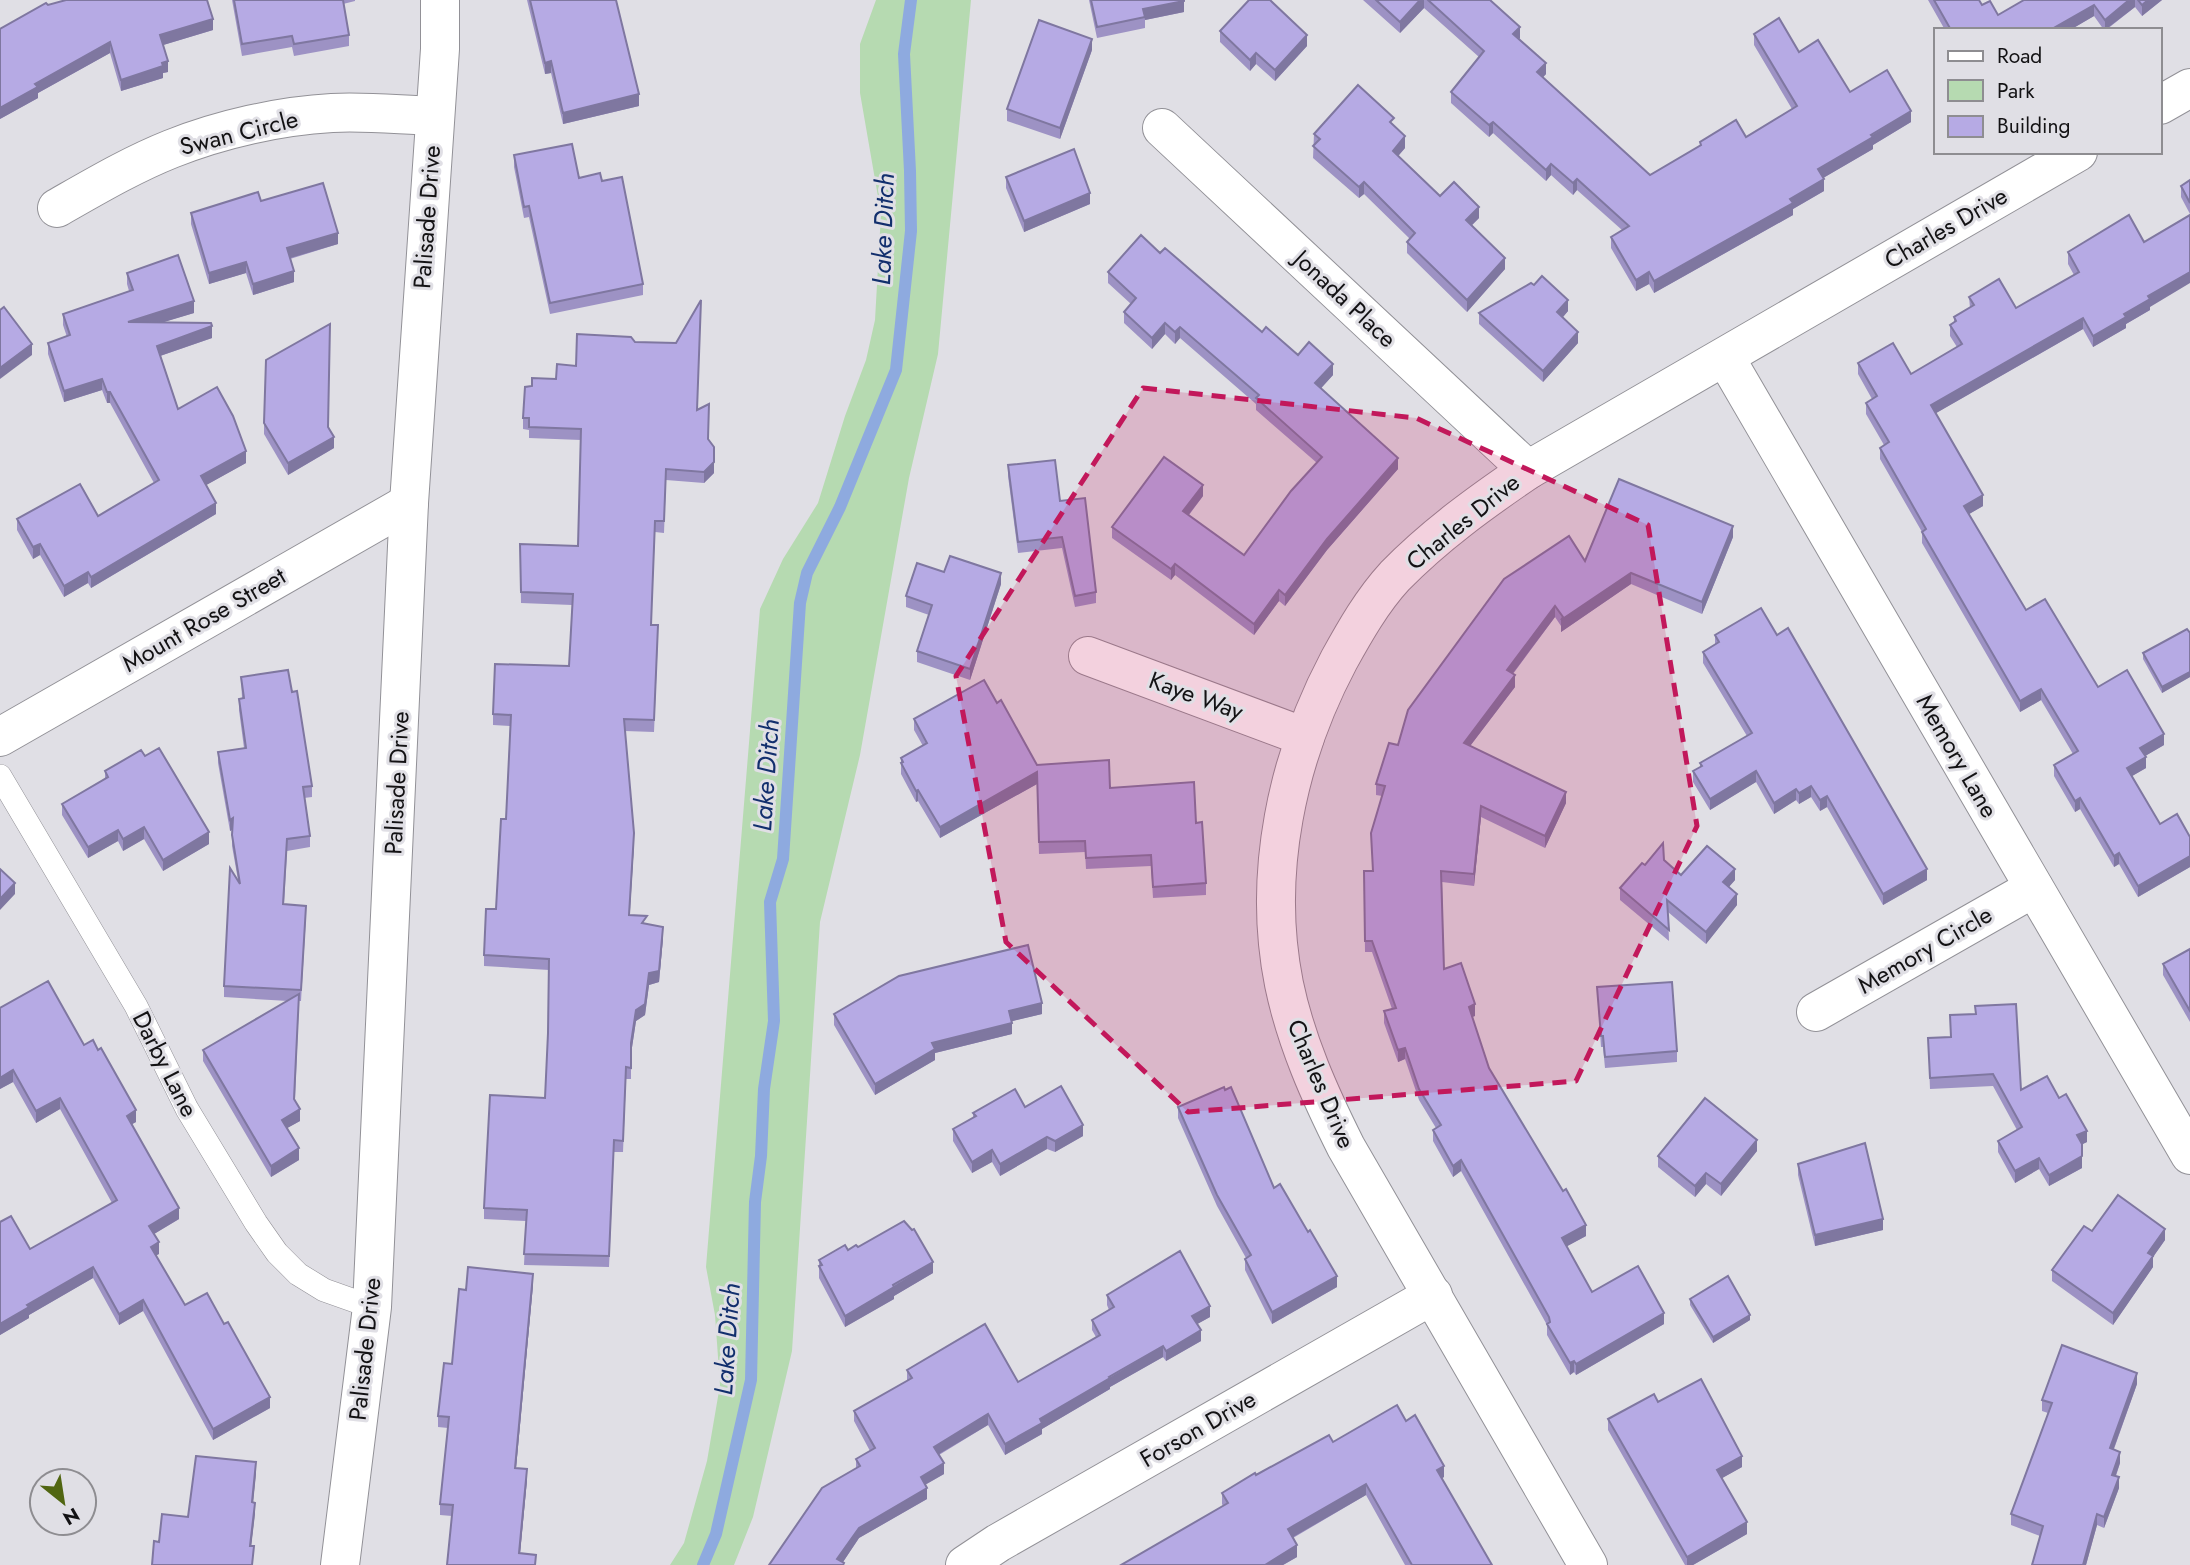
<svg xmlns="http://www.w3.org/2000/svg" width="2190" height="1565" viewBox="0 0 2190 1565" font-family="Jost,sans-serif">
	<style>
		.green { fill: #b6dab1 }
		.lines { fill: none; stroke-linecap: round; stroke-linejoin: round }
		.stream { stroke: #8eaadf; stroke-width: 12 }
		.lane-casing { stroke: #929197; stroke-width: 24 }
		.street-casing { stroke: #929197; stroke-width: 40 }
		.lane { stroke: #fff; stroke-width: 23 }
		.street { stroke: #fff; stroke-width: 38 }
		.wall { fill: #9d92c4 }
		.shaded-wall { fill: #7f77a0 }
		.building { fill: #b6aae4; stroke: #7f77a0; stroke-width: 2 }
		.marked { fill: #c2185b; fill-opacity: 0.2; stroke: #c2185b; stroke-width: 5; stroke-dasharray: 14 9; stroke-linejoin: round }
		.labels { text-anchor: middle; stroke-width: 6; stroke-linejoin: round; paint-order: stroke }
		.street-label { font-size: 24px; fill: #131214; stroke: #e0dfe5 }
		.water-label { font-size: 26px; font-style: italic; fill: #122f6d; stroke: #e0dfe5 }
	</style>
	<rect width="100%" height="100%" fill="#e0dfe5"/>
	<!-- green -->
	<path class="green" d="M876 0H971L938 354 909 478 860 755 820 922 792 1351 753 1517 734 1565H670L684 1543 707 1461 720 1385 715 1315 706 1267 760 609 783 559 818 503 845 416 866 360 875 320 881 214 860 93V44Z"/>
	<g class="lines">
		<!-- stream -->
		<path class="stream" d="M703 1565 716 1534 751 1380 755 1202 761 1156 764 1089 774 1021 770 902 783 859 800 603 807 573 840 507 896 370 911 231 910 171 904 54 911 0"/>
		<defs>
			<path id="lane" d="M0 776 136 1006 187 1109 256 1223 277 1253 298 1274 324 1290 372 1307"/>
			<g id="street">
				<path d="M2160 105 2190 88"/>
				<path d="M1162 128 1528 470"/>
				<path d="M57 208C94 187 131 165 171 149 221 129 279 116 332 113 366 111 400 115 434 116"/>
				<path d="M1725 357 2190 1155"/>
				<path d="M1088 656 1305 737"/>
				<path d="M0 737 409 503"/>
				<path d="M1816 1012 2034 888"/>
				<path d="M340 1565 372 1307 409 503 440 49V0"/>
				<path d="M965 1565 998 1543 1433 1295"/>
				<path d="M1588 1565 1346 1147C1320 1095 1296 1042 1284 984 1262 874 1287 758 1339 660 1355 631 1372 601 1395 576 1435 535 1481 502 1528 470L2078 152"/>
			</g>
		</defs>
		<!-- lane casing -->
		<use href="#lane" class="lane-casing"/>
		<!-- street casing -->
		<use href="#street" class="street-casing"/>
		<!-- lane -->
		<use href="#lane" class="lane"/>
		<!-- street -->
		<use href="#street" class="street"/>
	</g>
	<!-- wall -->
	<g class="wall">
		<path d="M232 0H355V1L343 4 349 35V46L294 56 292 47 242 56Z"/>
		<path d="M527 0H616L639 106 563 124 551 73 545 74Z"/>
		<path d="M1089 0H1184V12L1145 20V28L1097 38Z"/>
		<path d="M1363 0H1490L1520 38 1519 39 1546 74 1543 77 1650 175 1700 146V142L1746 137 1792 109 1754 45V34L1799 52 1850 92 1911 122 1873 145V149L1823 178 1824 191 1793 209V215L1654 293 1649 284 1636 291 1611 248V237L1622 230 1577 190 1573 195 1551 175 1546 181 1493 133 1489 137 1451 103V92L1479 57 1424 8 1400 33Z"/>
		<path d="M1928 0H1979L1982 5 1998 15 2024 0H2162L2142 16 2135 7 2106 30H2104L2094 16 2070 30H1945Z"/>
		<path d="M48 5 213 30 163 45 168 72 163 73V78L121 91 110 53 38 93V98L0 119Z"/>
		<path d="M1220 31 1307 46 1275 81 1256 64 1250 71 1220 42Z"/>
		<path d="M1092 50 1060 139 1007 121V109Z"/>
		<path d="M1394 126 1405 148 1398 156 1440 196 1479 218 1472 225 1505 269 1467 312 1407 253V242L1410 239 1364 194 1359 198 1313 158 1314 134Z"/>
		<path d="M514 155 579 178 602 181 643 284V295L550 314 529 217 524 218 514 167Z"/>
		<path d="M1006 177 1090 204 1024 232 1006 188Z"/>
		<path d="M2190 180V214L2181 197V186Z"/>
		<path d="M261 201 338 244 290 259 294 282 253 295 246 273 209 284 191 224V213Z"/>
		<path d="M2068 252 2150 307V310L2126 324V328L2093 347 2083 329 1936 413 1983 506 1969 514 2026 610 2098 687 2164 745 2145 756 2146 768 2132 776 2160 824 2190 837V867L2138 897 2119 864 2114 867 2080 809 2075 812 2054 776V765L2073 754 2041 700 2020 712 1922 543V532L1880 459V448L1884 445 1866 414V403L1872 399 1858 374V363L1911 374 1957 347 1950 336V325L1954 322V317L1970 308 1969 297 2016 308 2074 275 2068 264Z"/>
		<path d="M1160 253 1262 332 1333 375 1321 388 1398 469 1327 550 1285 606 1279 601 1254 635 1175 575 1171 580 1112 538V527L1203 496 1189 515 1244 555 1317 463 1256 410V404L1180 338 1175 344 1165 334 1152 349 1124 323V312L1131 304 1108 283V272Z"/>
		<path d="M127 273 194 313 163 322 212 338 160 356 178 409 246 463 206 485 216 514 91 588 88 583 64 597 40 555 33 559 17 530V519L98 516 154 483 110 403H107L102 390 64 402 48 354V343L67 337 63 325V314L129 291 127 284Z"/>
		<path d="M1568 311 1563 317 1578 343 1543 382 1479 324V313Z"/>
		<path d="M697 409 709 415 708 439 714 458V473L704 483 666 480 664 533 655 532 651 625 658 637 654 732 625 731 634 845 629 915 647 924 663 938 659 982 649 985 645 1015 636 1021 631 1054V1079H626L623 1152H614L609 1267 524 1265 526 1221 484 1219V1208L545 1098 548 1033 549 970 484 966V955L496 909 506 819 510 726 493 725V714L569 666 572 605 521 603 520 544 578 546 581 440 529 438V430L523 429V418Z"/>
		<path d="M264 423 328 428 334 448 288 475 264 434Z"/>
		<path d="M1008 465 1060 501 1096 592V603L1075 607 1062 548 1018 553 1008 476Z"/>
		<path d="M1733 537 1702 614 1631 584 1561 632V626L1555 617 1513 674 1515 687 1470 746 1566 803 1545 848 1481 817 1474 886 1442 882 1444 969 1475 1016 1472 1017 1489 1068 1586 1236 1567 1246 1592 1292 1664 1324 1576 1375 1574 1372 1570 1375 1547 1335V1325L1461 1171 1453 1177 1433 1141V1130L1436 1128 1419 1100 1405 1059 1398 1062 1384 1023V1011L1392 1009 1372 952H1365L1364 871H1372L1382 796 1376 795V784L1398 745 1585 561Z"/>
		<path d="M944 572 1001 584 970 680 917 662V651L929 615 906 607V596Z"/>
		<path d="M2190 633V677L2162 693 2143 659V653Z"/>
		<path d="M1715 635 1927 880 1883 905 1827 807 1820 811 1811 797 1799 804 1796 800 1774 814 1756 782 1710 810 1693 782V771L1700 767V763L1747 736 1703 663V652L1715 645Z"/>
		<path d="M241 677 292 692 312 786V797L304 798 310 836V847L287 851 284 905 306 917 301 1001H299L295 1100 300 1121 287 1128 299 1160 271 1177 203 1061V1050L288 1001 224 997V986L238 880 232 846V830L230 831 218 763V752L244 748 239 710V699L242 698Z"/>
		<path d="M997 703 1037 765 1110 788 1196 823 1206 883V895L1153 898 1151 866 1086 869 1085 852 1039 854 1037 784 940 838 918 801 916 802 901 774V758L923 746 914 730V719Z"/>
		<path d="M145 756 209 844 163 871 144 839 123 851 118 841 88 858 62 815V804L105 779V771Z"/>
		<path d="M1664 860 1681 875 1735 880 1728 887 1737 905 1706 944 1668 912 1669 941 1620 900V888L1645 865Z"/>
		<path d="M2190 949V1022L2163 975V964Z"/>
		<path d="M1597 987 1677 1051V1062L1605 1068 1603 1047H1601Z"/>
		<path d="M0 1008 84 1045 136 1122 132 1124 179 1219 154 1234 159 1254 156 1255 185 1305 270 1408 213 1440 143 1311 119 1325 93 1278 29 1315V1318L0 1335V1222L30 1249 112 1203 60 1109 36 1123 13 1082 0 1089Z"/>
		<path d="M834 1014H1042L1012 1021V1034L935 1053V1060L875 1095 834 1025Z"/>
		<path d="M1928 1038 2021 1090 2059 1098 2087 1142 2082 1144V1168L2049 1186 2039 1169 2015 1183 1998 1152V1141L2017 1130 1993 1086 1930 1089Z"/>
		<path d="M1025 1107 1083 1136 1055 1152 1047 1149 1000 1176 992 1162 972 1173 953 1141V1129L973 1118V1113Z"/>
		<path d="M1178 1107 1274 1188 1337 1287 1272 1324 1245 1270V1259L1246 1258 1217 1206 1178 1118Z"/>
		<path d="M1757 1151 1721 1196 1706 1184 1695 1197 1658 1167V1156Z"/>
		<path d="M1798 1164 1883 1230 1815 1246 1798 1175Z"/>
		<path d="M2092 1231 2165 1240 2153 1257V1267L2113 1325 2052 1281V1270Z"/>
		<path d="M858 1247 933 1273 894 1296V1299L845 1327 819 1278V1260Z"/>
		<path d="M533 1285 516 1468 527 1480 520 1553 536 1565 452 1516 440 1515V1504L448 1428 438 1427V1416L452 1364Z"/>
		<path d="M1107 1295 1210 1317 1197 1324 1201 1341 1166 1361 1163 1357 1110 1387V1389L1042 1429V1434L1005 1455 988 1425 939 1455 944 1474 925 1485 927 1499 859 1538 843 1562 844 1565H769L856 1469V1459L870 1451 854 1421V1411L907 1381V1370L1018 1382 1096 1337 1092 1330V1320L1109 1310 1107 1305Z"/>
		<path d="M1690 1299 1750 1320 1713 1343 1690 1305Z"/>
		<path d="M2137 1384 2114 1449 2120 1463 2116 1476 2119 1488 2104 1528 2097 1525 2086 1565H2032L2040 1536 2011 1525V1514L2048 1413 2042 1411V1400Z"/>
		<path d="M1658 1402 1742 1467 1722 1478 1747 1534 1693 1565H1685L1608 1430V1419Z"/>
		<path d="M1406 1421 1444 1477 1442 1478 1492 1565H1405L1366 1495 1293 1538 1297 1557 1283 1565H1121L1223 1506 1222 1504V1493L1256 1475 1333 1442Z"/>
	</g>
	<!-- shaded-wall -->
	<g class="shaded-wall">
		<path d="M1420 0H1424V8L1400 33V22Z"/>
		<path d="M2129 0H2135V7L2105 30V20Z"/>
		<path d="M2148 0H2162L2142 16V5Z"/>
		<path d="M1184 1V12L1145 20 1143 9Z"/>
		<path d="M2094 5V16L2070 30H2050Z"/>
		<path d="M213 19V30L160 46V35Z"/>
		<path d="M1520 27V38L1513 45V34Z"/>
		<path d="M1307 35V46L1275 81V70Z"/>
		<path d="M1092 39V50L1060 139V128Z"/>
		<path d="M110 42V53L38 93V98L0 119V108L35 84Z"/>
		<path d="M1256 53V64L1250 71V60Z"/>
		<path d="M168 61V72L163 73V78L121 91V80Z"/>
		<path d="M551 61V73L545 74V63Z"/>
		<path d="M1546 63V74L1537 84V72Z"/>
		<path d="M639 94V106L563 124V113Z"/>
		<path d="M1911 111V122L1873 145V149L1818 181V169Z"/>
		<path d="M1493 122V133L1489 137V125Z"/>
		<path d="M1405 136V148L1393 162V151Z"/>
		<path d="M1551 164V175L1546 181V170Z"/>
		<path d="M1577 179V190L1573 195V183Z"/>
		<path d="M1824 179V191L1793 209V215L1654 293V281Z"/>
		<path d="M1364 182V194L1359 198V187Z"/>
		<path d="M1090 193V204L1024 232V221Z"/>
		<path d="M1479 207V218L1466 231V220Z"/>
		<path d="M338 233V244L287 259V248Z"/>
		<path d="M1505 258V269L1467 312V300Z"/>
		<path d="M246 262V273L209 284V273Z"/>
		<path d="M294 271V282L253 295V284Z"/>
		<path d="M1649 272V284L1636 291V280Z"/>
		<path d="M2190 272V283L2150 307V310L2126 324V328L2093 347V336L2148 296Z"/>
		<path d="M1568 300V311L1557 324V312Z"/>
		<path d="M194 301V313L128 333V322Z"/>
		<path d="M2083 318V329L1931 416V405Z"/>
		<path d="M1165 323V334L1152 349V338Z"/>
		<path d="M212 326V338L157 357V346Z"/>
		<path d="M1180 327V338L1175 344V332Z"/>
		<path d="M1578 332V343L1543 382V371Z"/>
		<path d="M32 344V355L0 379V368Z"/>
		<path d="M1333 364V375L1315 395V383Z"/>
		<path d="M102 379V390L64 402V391Z"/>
		<rect x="107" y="392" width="3" height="11"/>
		<path d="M334 437V448L288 475V463Z"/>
		<path d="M714 447V473L704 483V472Z"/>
		<path d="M246 451V463L201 488V476Z"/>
		<path d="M1398 458V469L1327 550 1285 606V595L1327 539Z"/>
		<path d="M1203 485V496L1183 522V511Z"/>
		<path d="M1983 495V506L1964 517V506Z"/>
		<path d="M216 503V514L91 588V577Z"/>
		<path d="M1733 526V537L1702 614V602Z"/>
		<path d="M40 544V555L33 559V547Z"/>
		<path d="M1175 564V575L1171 580V569Z"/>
		<path d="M88 572V583L64 597V586Z"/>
		<path d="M1001 573V584L970 680V669Z"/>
		<path d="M1631 573V584L1561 632V620Z"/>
		<path d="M1279 590V601L1254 635V624Z"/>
		<path d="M1555 606V617L1507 681V670Z"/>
		<path d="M2190 672V677L2162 693V687Z"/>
		<path d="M1515 675V687L1464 754V743Z"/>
		<path d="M2041 689V700L2020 712V701Z"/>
		<path d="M2164 734V745L2140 759V748Z"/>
		<path d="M2146 757V768L2127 779V768Z"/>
		<path d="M1756 771V782L1710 810V799Z"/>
		<path d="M1037 772V784L940 838V827Z"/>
		<path d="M1811 786V797L1799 804V793Z"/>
		<path d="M1796 789V800L1774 814V803Z"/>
		<path d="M918 790V801L916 802V791Z"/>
		<path d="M1566 792V803L1545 848V836Z"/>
		<path d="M1827 796V807L1820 811V800Z"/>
		<path d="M2080 798V809L2075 812V801Z"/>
		<path d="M1481 806V817L1474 886V874Z"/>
		<path d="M233 818V829L230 831V820Z"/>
		<path d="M144 827V839L123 851V839Z"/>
		<path d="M118 830V841L88 858V847Z"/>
		<path d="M209 832V844L163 871V860Z"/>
		<path d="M634 833V845L629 927V915Z"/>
		<path d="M2119 853V864L2114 867V856Z"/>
		<path d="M2190 856V867L2138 897V886Z"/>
		<path d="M1735 869V880L1723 894V882Z"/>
		<path d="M1927 869V880L1883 905V894Z"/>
		<path d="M15 883V894L0 910V899Z"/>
		<path d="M1737 894V905L1706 944V932Z"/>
		<path d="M663 927V938L659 982 649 985 645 1015 636 1021 631 1054V1043L636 1010 649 973Z"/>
		<path d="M1042 1003V1014L1009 1022V1011Z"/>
		<path d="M1475 1004V1016L1469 1018V1007Z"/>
		<path d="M1012 1023V1034L935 1053V1060L875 1095V1084L932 1043Z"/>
		<path d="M1405 1048V1059L1398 1062V1050Z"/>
		<path d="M13 1070V1082L0 1089V1078Z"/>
		<path d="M60 1098V1109L36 1123V1111Z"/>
		<path d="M300 1109V1121L282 1131V1120Z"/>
		<path d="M136 1110V1122L127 1127V1116Z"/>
		<path d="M1083 1125V1136L1055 1152V1141Z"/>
		<path d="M2087 1131V1142L2077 1147V1135Z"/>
		<path d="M1047 1137V1149L1000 1176V1164Z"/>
		<path d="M1757 1140V1151L1721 1196V1184Z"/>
		<path d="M299 1148V1160L271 1177V1166Z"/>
		<path d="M992 1150V1162L972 1173V1162Z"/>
		<path d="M2082 1156V1168L2049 1186V1175Z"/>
		<path d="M2039 1158V1169L2015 1183V1171Z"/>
		<path d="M1461 1160V1171L1453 1177V1166Z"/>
		<path d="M1706 1173V1184L1695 1197V1186Z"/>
		<path d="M179 1208V1219L149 1237V1226Z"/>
		<path d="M1883 1219V1230L1815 1246V1235Z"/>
		<path d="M1586 1225V1236L1562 1249V1238Z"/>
		<path d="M2165 1229V1240L2153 1257V1267L2113 1325V1313L2148 1253Z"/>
		<path d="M159 1242V1254L151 1258V1247Z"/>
		<path d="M933 1262V1273L894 1296V1299L845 1327V1316Z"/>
		<path d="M93 1267V1278L29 1315V1318L0 1335V1324L27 1305Z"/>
		<path d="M533 1274V1285L515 1479V1468Z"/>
		<path d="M1337 1276V1287L1272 1324V1312Z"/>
		<path d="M143 1300V1311L119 1325V1314Z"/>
		<path d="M1210 1306V1317L1192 1327V1316Z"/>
		<path d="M1664 1313V1324L1576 1375V1364Z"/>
		<path d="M1750 1315V1320L1713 1343V1337Z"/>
		<path d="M1201 1330V1341L1166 1361V1351Z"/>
		<path d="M1163 1346V1357L1110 1387V1389L1042 1429V1434L1005 1455V1444L1040 1419Z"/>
		<path d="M1574 1361V1372L1570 1375V1363Z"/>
		<path d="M2137 1373V1384L2110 1459V1448Z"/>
		<path d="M270 1397V1408L213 1440V1429Z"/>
		<path d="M988 1414V1425L934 1457V1447Z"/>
		<path d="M2120 1452V1463L2112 1486V1475Z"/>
		<path d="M1742 1456V1467L1717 1481V1470Z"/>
		<path d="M256 1462V1474L252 1514V1502Z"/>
		<path d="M944 1463V1474L921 1487V1477Z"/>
		<path d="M1444 1466V1477L1437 1481V1470Z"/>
		<path d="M527 1469V1480L519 1565V1553Z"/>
		<path d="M2119 1477V1488L2104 1528V1517Z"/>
		<path d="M1366 1484V1495L1288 1540V1529Z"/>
		<path d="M927 1488V1499L859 1538 841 1565 837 1559 859 1528Z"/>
		<path d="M255 1503V1514L250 1557V1546Z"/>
		<path d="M2097 1514V1525L2086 1565H2083Z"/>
		<path d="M1747 1522V1534L1693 1565H1687V1557Z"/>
		<path d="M1297 1545V1557L1283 1565H1265Z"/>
	</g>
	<!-- building -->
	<g class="building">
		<path d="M66 0H207L213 19 160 35 168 61 162 63 163 66 121 80 110 42 35 84 38 87 0 108V29L46 3 48 5Z"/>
		<path d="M234 0H343L349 35 294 44 292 36 242 44Z"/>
		<path d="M530 0H616L639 94 563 113 551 61 545 63Z"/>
		<path d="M1091 0H1184V1L1143 9 1145 17 1097 27Z"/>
		<path d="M1249 0H1270L1307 35 1275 70 1256 53 1250 60 1220 31Z"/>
		<path d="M1376 0H1420L1400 22Z"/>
		<path d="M1428 0H1490L1520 27 1513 34 1546 63 1537 72 1650 175 1701 145 1700 142 1736 120 1746 137 1797 106 1754 34 1779 18 1799 52 1818 40 1850 92 1887 70 1911 111 1871 135 1873 137 1818 169 1824 179 1790 199 1793 203 1654 281 1649 272 1636 280 1611 237 1629 226 1577 179 1573 183 1551 164 1546 170 1493 122 1489 125 1451 92 1484 51Z"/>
		<path d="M1934 0H1979L1982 5 1990 1 1998 15 2024 0H2129L2105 20 2094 5 2050 30H1951Z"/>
		<path d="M2138 0H2148L2142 5Z"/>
		<path d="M1039 20 1092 39 1060 128 1007 109Z"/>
		<path d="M1358 85 1394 118 1390 122 1405 136 1393 151 1440 196 1454 182 1479 207 1466 220 1505 258 1467 300 1407 242 1415 233 1364 182 1359 187 1313 146 1320 139 1314 134Z"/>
		<path d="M572 144 579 178 600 173 602 181 622 177 643 284 550 303 529 206 524 207 514 155Z"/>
		<path d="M1074 149 1090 193 1024 221 1006 177Z"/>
		<path d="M2190 180V203L2181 186Z"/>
		<path d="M323 183 338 233 287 248 294 271 253 284 246 262 209 273 191 213 258 192 261 201Z"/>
		<path d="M2129 215 2144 242 2190 215V272L2148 296 2150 299 2124 314 2126 317 2093 336 2083 318 1931 405 1983 495 1964 506 2026 610 2045 599 2098 687 2127 670 2164 734 2140 748 2146 757 2127 768 2160 824 2177 814 2190 837V856L2138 886 2119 853 2114 856 2080 798 2075 801 2054 765 2078 751 2041 689 2020 701 1922 532 1926 529 1880 448 1889 442 1866 403 1877 396 1858 363 1893 343 1911 374 1962 344 1950 325 1956 321 1954 317 1974 305 1969 297 1999 279 2016 308 2079 272 2068 252Z"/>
		<path d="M1141 235 1160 253 1165 248 1262 332 1266 327 1298 355 1309 342 1333 364 1315 383 1398 458 1327 539 1285 595 1279 590 1254 624 1175 564 1171 569 1112 527 1164 457 1203 485 1183 511 1244 555 1291 491 1322 457 1256 398 1259 395 1180 327 1175 332 1165 323 1152 338 1124 312 1136 298 1108 272Z"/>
		<path d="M178 255 194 301 128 322 211 323 212 326 157 346 178 409 217 387 233 416 246 451 201 476 216 503 91 577 88 572 64 586 40 544 33 547 17 519 80 484 98 516 159 480 110 392H107L102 379 64 391 48 343 70 335 63 314 133 290 127 273Z"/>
		<path d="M1542 276 1568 300 1557 312 1578 332 1543 371 1479 313 1531 283 1534 285Z"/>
		<path d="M701 300 697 410 709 404 708 439 714 447V462L704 472 666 469 664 521H655L651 625H658L654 720 624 719 634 833 629 915 647 916 642 923 663 927 659 971 649 973 645 1004 636 1010 631 1043V1068L626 1067 623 1141 614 1140 609 1256 524 1254 527 1210 484 1208 490 1095 545 1098 548 1033 549 959 484 955 486 909H496L501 819H506L511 715 493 714 495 664 569 666 573 594 521 592 520 544 578 546 581 429 529 427V418H523L525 387 532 386V378L556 379 557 364 576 366 577 334 631 337 635 342 676 343Z"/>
		<path d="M4 307 32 344 0 368V310Z"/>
		<path d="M330 324 328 427 334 437 288 463 264 423 266 360Z"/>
		<path d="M1055 460 1060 501 1085 498 1096 592 1075 596 1062 537 1018 542 1008 465Z"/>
		<path d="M1619 479 1733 526 1702 602 1631 573 1561 620 1563 617 1555 606 1507 670 1515 675 1464 743 1566 792 1545 836 1481 806 1474 874 1441 871 1444 969 1461 963 1475 1004 1469 1007 1489 1068 1563 1191 1566 1189 1586 1225 1562 1238 1592 1292 1638 1266 1664 1313 1576 1364 1574 1361 1570 1363 1547 1324 1550 1322 1549 1317 1461 1160 1453 1166 1433 1130 1441 1125 1419 1089 1405 1048 1398 1050 1384 1011 1396 1008 1372 941H1365L1364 871H1373L1371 833 1385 786 1376 784 1389 743 1398 745 1408 710 1504 579 1569 536 1585 561Z"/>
		<path d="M950 556 1001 573 970 669 917 651 932 605 906 596 917 563 944 572Z"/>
		<path d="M1761 608 1777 635 1788 628 1927 869 1883 894 1827 796 1820 800 1811 786 1799 793 1796 789 1774 803 1756 771 1710 799 1693 771 1702 766 1700 763 1752 733 1703 652 1719 642 1715 635Z"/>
		<path d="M2187 629 2190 633V672L2162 687 2143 653Z"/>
		<path d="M288 670 292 692 297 691 312 786 303 787 310 836 287 839 283 904 306 906 301 990 224 986 230 868 240 884 232 835 233 818 230 820 218 752 246 748 239 699 244 698 241 677Z"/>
		<path d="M984 680 997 703 1001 700 1037 765 1109 760 1110 788 1194 782 1196 823 1202 822 1206 883 1153 887 1151 855 1086 858 1085 841 1039 842 1037 772 940 827 918 790 916 791 901 763 903 762 901 758 927 743 914 719Z"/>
		<path d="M159 748 209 832 163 860 144 827 123 839 118 830 88 847 62 804 108 777 105 771 141 750 145 756Z"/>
		<path d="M1663 843 1664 860 1681 875 1707 846 1735 869 1723 882 1737 894 1706 932 1667 900 1669 930 1620 888 1642 863 1645 865Z"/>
		<path d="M0 869 15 883 0 899Z"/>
		<path d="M1028 945 1042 1003 1009 1011 1012 1023 932 1043 935 1049 875 1084 834 1014 899 976Z"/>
		<path d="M2190 949V1011L2163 964Z"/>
		<path d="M48 981 84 1045 93 1040 98 1050 101 1048 136 1110 127 1116 179 1208 149 1226 159 1242 151 1247 185 1305 207 1293 224 1324 228 1322 270 1397 213 1429 143 1300 119 1314 93 1267 27 1305 29 1307 0 1324V1222L11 1216 30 1249 117 1200 60 1098 36 1111 13 1070 0 1078V1008Z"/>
		<path d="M1672 982 1677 1051 1605 1057 1603 1036H1601L1597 987Z"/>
		<path d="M299 994 294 1099 300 1109 282 1120 299 1148 271 1166 203 1050Z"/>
		<path d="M2016 1004 2021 1090 2047 1076 2059 1098 2066 1094 2087 1131 2077 1135 2082 1144V1156L2049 1175 2039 1158 2015 1171 1998 1141 2022 1127 1993 1074 1930 1078 1928 1038 1951 1037 1950 1015 1976 1014 1975 1006Z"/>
		<path d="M1061 1086 1083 1125 1055 1141 1047 1137 1000 1164 992 1150 972 1162 953 1129 976 1116 973 1113 1015 1089 1025 1107Z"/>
		<path d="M1224 1087 1225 1090 1231 1087 1274 1188 1280 1184 1308 1232 1310 1230 1337 1276 1272 1312 1245 1259 1251 1255 1217 1195 1178 1107Z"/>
		<path d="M1705 1098 1757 1140 1721 1184 1706 1173 1695 1186 1658 1156Z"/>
		<path d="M1865 1143 1883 1219 1815 1235 1798 1164Z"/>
		<path d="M2118 1195 2165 1229 2148 1253 2153 1256 2113 1313 2052 1270 2084 1226 2092 1231Z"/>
		<path d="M904 1221 912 1230 914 1229 933 1262 893 1285 894 1287 845 1316 819 1266 822 1265 819 1260 845 1245 848 1250 856 1245 858 1247Z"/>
		<path d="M1180 1251 1210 1306 1192 1316 1201 1330 1166 1351 1163 1346 1109 1377 1110 1378 1040 1419 1042 1423 1005 1444 988 1414 934 1447 944 1463 921 1477 927 1488 859 1528 837 1559 844 1563 843 1565H769L822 1488 860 1466 856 1459 875 1448 854 1411 912 1378 907 1370 985 1324 1018 1382 1100 1335 1092 1320 1114 1307 1107 1295Z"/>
		<path d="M468 1267 533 1274 515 1468 527 1469 519 1553 536 1555 535 1565H447L453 1505 440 1504 449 1417 438 1416 444 1363 452 1364 459 1289 466 1290Z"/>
		<path d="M1728 1276 1750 1315 1713 1337 1690 1299Z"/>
		<path d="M2062 1345 2137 1373 2110 1448 2120 1452 2112 1475 2119 1477 2104 1517 2097 1514 2083 1565H2032L2043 1526 2011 1514 2052 1403 2042 1400Z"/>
		<path d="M1701 1379 1742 1456 1717 1470 1747 1522 1687 1557 1608 1419 1654 1394 1658 1402Z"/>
		<path d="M1397 1405 1406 1421 1415 1415 1444 1466 1437 1470 1492 1565H1412L1366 1484 1288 1529 1297 1545 1265 1565H1121L1228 1503 1222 1493 1255 1473 1256 1475 1329 1435 1333 1442Z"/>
		<path d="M196 1456 256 1462 252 1502 255 1503 250 1546H254L252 1565H152L154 1541 159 1542 162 1514 188 1517Z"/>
	</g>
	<!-- marked area -->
	<path class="marked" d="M1143 388 1416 418 1648 525 1697 826 1576 1081 1188 1112 1006 942 956 676Z"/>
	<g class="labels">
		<!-- street labels -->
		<g class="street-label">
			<text transform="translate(239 133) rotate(-14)" y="8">Swan Circle</text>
			<text transform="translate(427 217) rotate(-86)" y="8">Palisade Drive</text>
			<text transform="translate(1946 228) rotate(-30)" y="8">Charles Drive</text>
			<text transform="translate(1345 299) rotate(43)" y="8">Jonada Place</text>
			<text transform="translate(1463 522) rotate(-39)" y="8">Charles Drive</text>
			<text transform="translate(204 620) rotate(-30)" y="8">Mount Rose Street</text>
			<text transform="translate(1196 696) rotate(20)" y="8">Kaye Way</text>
			<text transform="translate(1957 756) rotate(60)" y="8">Memory Lane</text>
			<text transform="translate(397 783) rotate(-87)" y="8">Palisade Drive</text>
			<text transform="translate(1925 950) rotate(-30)" y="8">Memory Circle</text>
			<text transform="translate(165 1064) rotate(63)" y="8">Darby Lane</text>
			<text transform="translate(1321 1084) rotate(67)" y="8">Charles Drive</text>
			<text transform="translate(365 1349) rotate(-84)" y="8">Palisade Drive</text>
			<text transform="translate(1198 1429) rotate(-30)" y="8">Forson Drive</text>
		</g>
		<!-- water labels -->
		<g class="water-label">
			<text transform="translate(883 229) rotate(-88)" y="9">Lake Ditch</text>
			<text transform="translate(766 775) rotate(-86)" y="9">Lake Ditch</text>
			<text transform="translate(727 1339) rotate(-86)" y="9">Lake Ditch</text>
		</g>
	</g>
	<!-- legend -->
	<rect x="1934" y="28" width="228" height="126" fill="#e0dfe5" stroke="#8e8d91" stroke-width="2"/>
	<rect x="1948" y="51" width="35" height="10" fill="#ffffff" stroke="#8e8d91" stroke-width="2"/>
	<text x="1997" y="63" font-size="21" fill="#131214">Road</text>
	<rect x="1948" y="80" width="35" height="21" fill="#b6dab1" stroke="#8e8d91" stroke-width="2"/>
	<text x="1997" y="98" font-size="21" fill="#131214">Park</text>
	<rect x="1948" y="116" width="35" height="21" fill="#b6aae4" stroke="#8e8d91" stroke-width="2"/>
	<text x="1997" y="133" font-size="21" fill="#131214">Building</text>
	<!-- north arrow -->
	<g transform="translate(63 1502) rotate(150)"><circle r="33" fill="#e0dfe5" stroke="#8e8d91" stroke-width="2"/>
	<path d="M0-5L12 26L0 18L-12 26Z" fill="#516612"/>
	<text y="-10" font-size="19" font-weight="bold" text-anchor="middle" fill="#131214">N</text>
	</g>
</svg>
